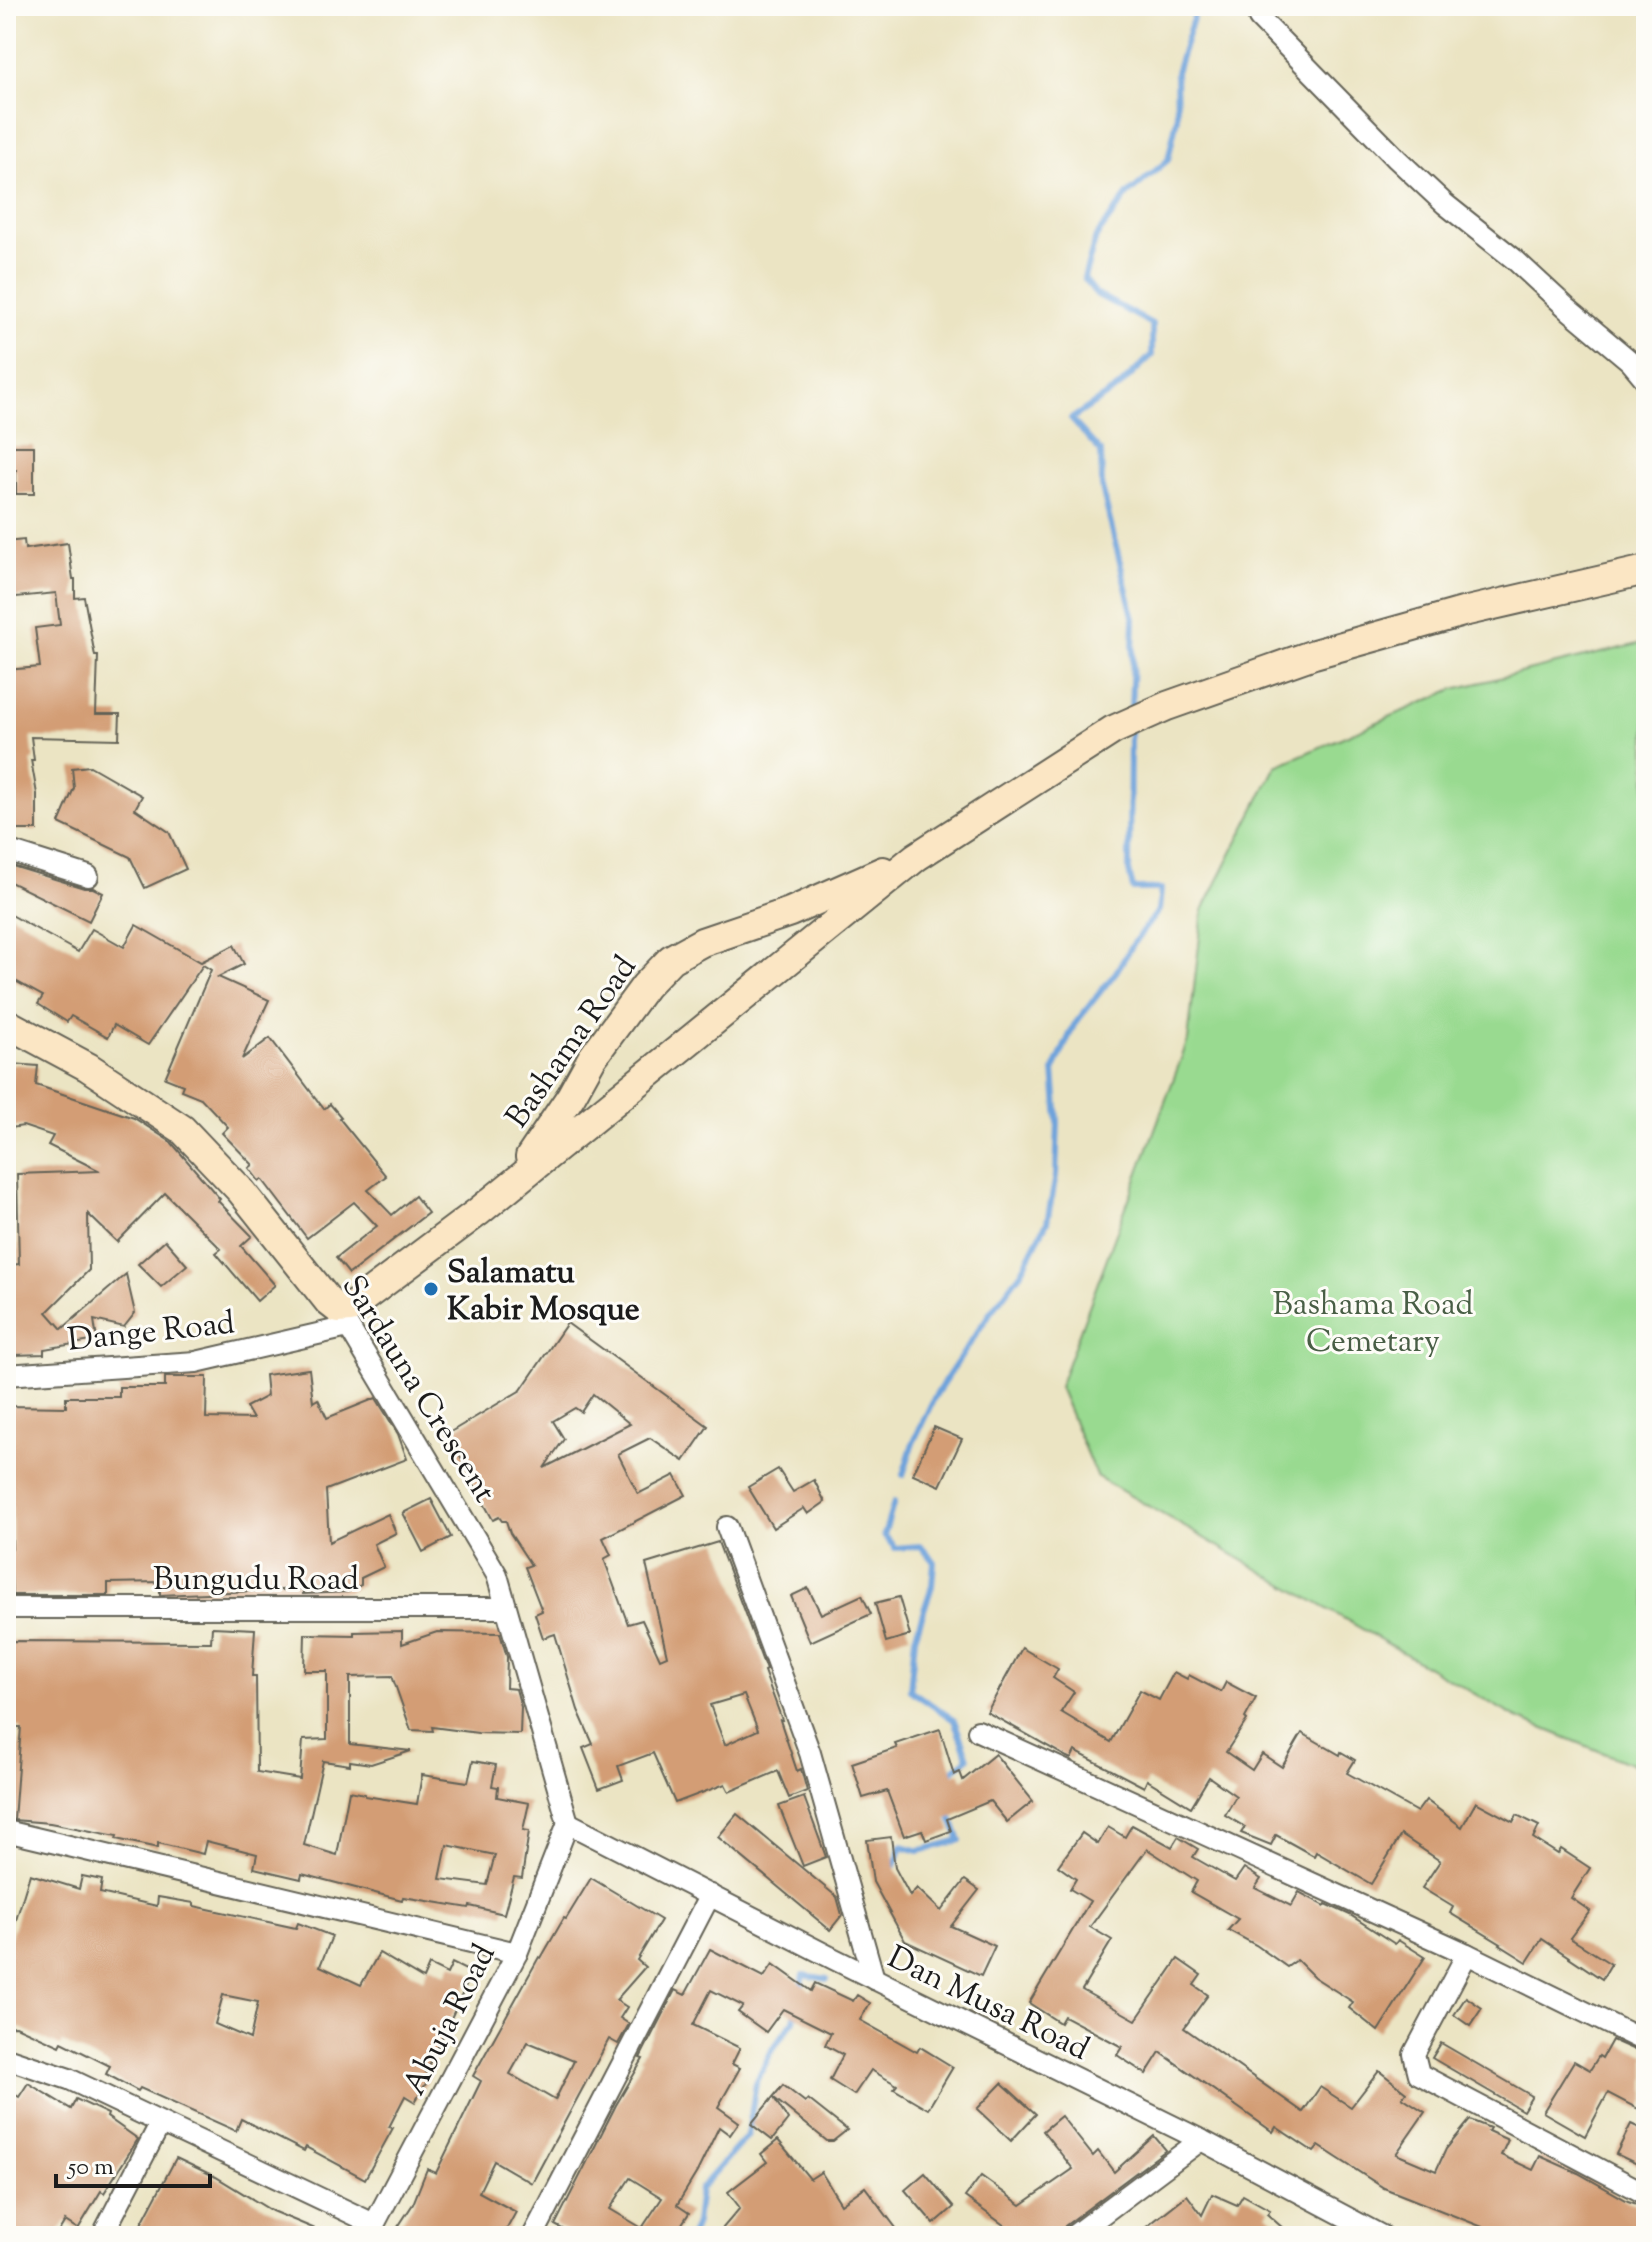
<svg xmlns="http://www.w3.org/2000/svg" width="1652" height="2242" viewBox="0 0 1652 2242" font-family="'Sorts Mill Goudy',serif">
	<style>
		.green { fill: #99da90; stroke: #5a7b56; stroke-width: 2 }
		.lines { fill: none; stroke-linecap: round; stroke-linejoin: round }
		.stream { stroke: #6ea3db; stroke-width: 6 }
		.building { fill: #d39d74; fill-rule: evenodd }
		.street-casing { stroke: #646256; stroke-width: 24 }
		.secondary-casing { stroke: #646256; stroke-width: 32 }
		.street { stroke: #fff; stroke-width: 20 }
		.secondary { stroke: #fbe6c4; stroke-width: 28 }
		.poi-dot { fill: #1f6fb2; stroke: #fdfcf7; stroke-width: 3 }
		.labels { text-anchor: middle; stroke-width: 6; stroke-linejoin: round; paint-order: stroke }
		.street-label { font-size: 32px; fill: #1c1c1c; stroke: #fdfcf7 }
		.poi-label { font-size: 32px; font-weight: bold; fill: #1c1c1c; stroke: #fdfcf7; text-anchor: start }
		.park-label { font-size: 32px; fill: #485e45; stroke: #fdfcf7 }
	</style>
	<rect width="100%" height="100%" fill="#fdfcf7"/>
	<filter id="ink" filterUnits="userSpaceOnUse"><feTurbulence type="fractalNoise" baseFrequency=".0125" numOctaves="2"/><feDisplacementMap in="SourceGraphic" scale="16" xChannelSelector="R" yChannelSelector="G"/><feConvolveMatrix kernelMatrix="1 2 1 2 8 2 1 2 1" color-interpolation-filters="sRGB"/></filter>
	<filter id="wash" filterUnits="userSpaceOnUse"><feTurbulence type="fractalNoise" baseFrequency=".006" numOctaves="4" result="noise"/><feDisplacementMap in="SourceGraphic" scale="32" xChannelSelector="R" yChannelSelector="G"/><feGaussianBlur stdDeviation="1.8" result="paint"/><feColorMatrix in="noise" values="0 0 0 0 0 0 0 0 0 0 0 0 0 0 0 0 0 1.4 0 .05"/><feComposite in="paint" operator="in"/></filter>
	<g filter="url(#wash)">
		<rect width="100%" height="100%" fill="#ebe4c3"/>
		<!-- green -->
		<path class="green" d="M1646 642V1770L1515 1717 1096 1476 1059 1387 1188 1040 1203 910 1276 766 1454 689Z"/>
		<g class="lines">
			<!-- stream -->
			<g class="stream">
				<path d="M1131 713 1134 620 1102 488 1101 452 1071 419 1119 387 1152 355V324L1096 294 1084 278 1096 237 1128 194 1168 160 1177 118 1176 72 1197 6"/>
				<path d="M903 1475 913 1443 935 1396 990 1313 1022 1271 1047 1222 1056 1176 1058 1122 1054 1070 1074 1025 1116 972 1135 941 1159 910 1161 889H1133L1129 871 1130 732"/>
				<path d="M894 1502 884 1535 895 1548 921 1546 934 1562 932 1586 915 1637 910 1690 954 1720 968 1758 947 1775"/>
				<path d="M895 1865 902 1846 919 1851 960 1840 948 1810"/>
				<path d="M800 1992 804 1975 827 1979"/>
				<path d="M691 2236 696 2223 700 2189 748 2135 756 2083 772 2050 794 2020 796 2010"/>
			</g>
		</g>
		<g id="blocks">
			<!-- building -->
			<g class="building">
				<path d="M6 446H34V494H16V470H6Z"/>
				<path d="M24 540 25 549 68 543 73 579H75V598L84 597 95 656H98L96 714H120L119 739 31 737 34 760H31L37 794V830H6V670L40 667 35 628 60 625 56 593 6 598V542Z"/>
				<path d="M90 766 142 796 135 809 169 832 186 869 145 888 130 857 59 823 74 788 72 768Z"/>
				<path d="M9 865 84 888H93L103 893 89 921 6 880Z"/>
				<path d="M6 912 78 952 92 929 124 947 136 925 201 962 234 945 244 964 218 977 269 1000 242 1059 270 1038 324 1109 330 1104 341 1117 339 1118 386 1176 368 1190 392 1215 415 1196 428 1213 349 1274 336 1258 377 1226 354 1202 307 1238 262 1179 259 1181 249 1168 253 1165 222 1133 228 1127 201 1098 181 1090 183 1085 165 1078 211 970 203 965 148 1045 114 1025 108 1037 71 1016 67 1022 38 1004 43 996 6 976Z"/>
				<path d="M12 1064 38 1066 36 1085 134 1118 171 1142 220 1199 218 1201 252 1236 241 1246 275 1285 257 1301 216 1253 221 1249 165 1193 117 1242 88 1214 89 1270 47 1312 62 1329 126 1274 135 1313 124 1327 94 1320 97 1340 44 1349V1354L14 1355 10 1265 19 1264 17 1174 100 1171 48 1145 53 1136 23 1126 10 1128 6 1095H10Z"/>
				<path d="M165 1240 187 1265 161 1287 138 1264Z"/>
				<path d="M567 1323 708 1426 684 1461 650 1438 618 1454 638 1494 675 1475 686 1495 603 1538 611 1555 604 1559 628 1624 642 1620 660 1659 667 1656 646 1564 718 1542 766 1670 764 1671 782 1720H780L797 1771 801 1769 807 1791 789 1798 778 1771 729 1792 725 1784 675 1803 653 1753 618 1766 623 1780 599 1789 583 1748 593 1744 578 1710 555 1634 543 1638 535 1614 542 1611 525 1567 531 1565 510 1533 506 1521H502L499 1517 493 1520 470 1478 472 1477 447 1434 521 1390ZM593 1394 630 1424 544 1468 564 1439 553 1421 575 1408 581 1412ZM744 1695 758 1730 725 1745 710 1705Z"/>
				<path d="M309 1369 313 1402 318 1399 327 1418 376 1398 398 1434 407 1459 326 1490 329 1542 388 1514 396 1533 374 1544 384 1567 361 1578V1585L348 1592 303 1594V1589L160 1595V1582L108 1583V1595H12L10 1549H12V1487H6L7 1406 66 1407V1397H119V1387H165V1377H207L206 1418 253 1419 246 1407 267 1396 265 1375Z"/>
				<path d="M934 1427 962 1439 940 1486 913 1474Z"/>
				<path d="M778 1469 793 1492 814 1480 825 1502 808 1514 804 1508 773 1528 748 1487Z"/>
				<path d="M431 1499 451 1537 423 1552 403 1513Z"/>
				<path d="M808 1588 821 1614 862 1595 871 1614 810 1642 791 1596Z"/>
				<path d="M899 1597 910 1635 886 1642 875 1603Z"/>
				<path d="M212 1627 255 1629 252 1676H256L257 1772 300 1779 303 1740 327 1739V1671H304L305 1634 354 1635V1632L402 1631V1644L437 1632 500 1633 507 1657 506 1688 516 1689 521 1707 520 1734 478 1733 432 1727 433 1731 411 1730 392 1676 350 1677V1744L411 1751 371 1764 350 1761V1765L323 1761 304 1845 337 1855 349 1791 365 1794V1796L417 1804 422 1775 468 1782 473 1761 496 1765 492 1786 498 1787 497 1797 529 1803 523 1830 529 1831 522 1878 514 1877 504 1914 470 1906 469 1908 403 1897 402 1900 302 1874 301 1879 254 1868 257 1854 206 1841 203 1854 158 1843V1848L116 1839 117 1836 50 1823 14 1820 21 1727H6V1641L211 1642ZM447 1845 495 1855 487 1885 440 1879Z"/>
				<path d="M1022 1648 1058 1669 1053 1678 1074 1692 1061 1712 1111 1742 1140 1690 1159 1700 1174 1672 1187 1679 1189 1675 1221 1692 1226 1682 1256 1698 1245 1718 1247 1720 1226 1752 1252 1770 1262 1754 1282 1767 1302 1733 1340 1755 1341 1752 1355 1760 1347 1773 1417 1812 1426 1800 1462 1827 1476 1802 1513 1822 1517 1815 1539 1826 1533 1838 1558 1854 1561 1849 1590 1868 1571 1898 1590 1911 1570 1938 1611 1964 1602 1979 1542 1939 1527 1962 1500 1945 1501 1944 1450 1913 1453 1907 1422 1888 1440 1861 1401 1835 1371 1884 1316 1852 1314 1856 1276 1835 1271 1845 1241 1833 1245 1827 1225 1815 1236 1796 1209 1777 1191 1807 1147 1780 1144 1787 1075 1751 1071 1759 1067 1757 987 1712Z"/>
				<path d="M940 1729 954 1775 960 1772 963 1780 995 1754 1033 1801 1007 1822 990 1801 947 1819 951 1831 926 1840 922 1830 904 1836 887 1791 863 1798 852 1763 897 1748 895 1744Z"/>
				<path d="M804 1797 826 1857 803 1866 779 1806Z"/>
				<path d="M737 1814 837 1897 842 1915 830 1930 718 1837Z"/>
				<path d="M1132 1825 1172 1847 1178 1837 1198 1849 1193 1857 1235 1881 1244 1868 1261 1879 1255 1888 1291 1906 1299 1892 1325 1906 1326 1904 1350 1915 1395 1944 1398 1940 1425 1957 1378 2031 1349 2008 1353 2002 1314 1977 1297 1960 1287 1967 1256 1945 1228 1930 1238 1919 1191 1892 1197 1881 1147 1849 1090 1927 1112 1940 1082 1990 1136 2020 1178 1959 1201 1975 1194 1985 1208 1995 1184 2028 1303 2112 1320 2087 1351 2107 1379 2071 1406 2092 1402 2097 1425 2112 1396 2154 1436 2171 1446 2149 1470 2120 1490 2128 1488 2131 1508 2140 1501 2155 1533 2170 1540 2156 1578 2173 1628 2201 1646 2207V2218L1634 2236H1505L1384 2188 1319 2146 1314 2152 1276 2127 1273 2132 1160 2052 1146 2074 1117 2055 1122 2047 1064 2016 1060 2023 1029 2003 1090 1901 1070 1889 1076 1879 1058 1866 1082 1833 1098 1844 1108 1827 1125 1837Z"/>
				<path d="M891 1837 895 1868 910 1896 917 1888 941 1911 965 1880 979 1890 951 1926 995 1946 981 1976 905 1941 873 1882 867 1840Z"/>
				<path d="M30 1874 79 1889 82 1876 102 1880 100 1893 157 1906 158 1897 194 1903V1906L296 1928 298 1923 332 1936 320 1966 361 1985 379 1953 423 1979 429 1965 447 1974 452 1963 472 1973 426 2072 431 2075 415 2102 405 2096 389 2127 393 2128 365 2179 306 2147 304 2151 241 2119 236 2131 140 2088 138 2091 106 2074 110 2066 62 2042 60 2046 16 2026 6 2027V1941L10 1940ZM223 1995 258 2002 250 2039 215 2024Z"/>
				<path d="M591 1878 661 1920 637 1960 645 1967 616 2000 627 2007 620 2018 629 2024 618 2044 609 2039 532 2183 494 2161 479 2192 516 2212 503 2236H392L413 2204 427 2169 436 2173 481 2081 473 2076 539 1957 541 1958 564 1918 566 1919ZM528 2042 574 2061 555 2100 510 2074Z"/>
				<path d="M710 1949 764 1977 773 1964 811 1991 815 1983 853 2001 857 1995 870 2003 860 2020 917 2052 920 2047 953 2067 928 2109 894 2089 897 2085 871 2070 854 2095 830 2080 843 2055 825 2045 831 2033 783 2009 766 2032 738 2012 743 2006 711 1990 693 2025 740 2048 732 2064 740 2068 718 2107 739 2122 730 2135 719 2127 697 2172 677 2205 689 2213 674 2236H575L555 2225 616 2105 643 2059 640 2058 675 1990 685 1995ZM630 2178 662 2198 642 2228 610 2209Z"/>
				<path d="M1466 1997 1482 2008 1470 2026 1454 2015Z"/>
				<path d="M1612 2040 1646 2055V2098L1640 2110 1608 2093 1585 2136 1543 2112 1574 2061 1590 2070 1599 2056 1602 2058Z"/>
				<path d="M1441 2043 1532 2096 1523 2111 1432 2058Z"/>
				<path d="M28 2083 71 2109 76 2099 108 2114 107 2117 138 2139 104 2193 101 2191 78 2229 65 2221 56 2236H6V2089L19 2097Z"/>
				<path d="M1002 2083 1036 2114 1011 2141 977 2109Z"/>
				<path d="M783 2085 805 2102 808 2099 847 2130 833 2141H827L774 2098 788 2120 772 2140 751 2124Z"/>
				<path d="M1061 2116 1093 2156 1098 2151 1114 2172 1154 2136 1166 2150 1065 2226 1060 2236H1019L965 2197 981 2176 1021 2205 1073 2169 1043 2131Z"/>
				<path d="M1631 2124 1646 2131V2151L1639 2165 1616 2154Z"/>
				<path d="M778 2140 810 2179 821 2172 841 2204 865 2187 902 2236H716L740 2208 728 2192 767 2162 761 2154Z"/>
				<path d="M176 2158 216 2177 272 2211 332 2236H150L138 2230Z"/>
				<path d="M925 2173 954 2207 934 2224 905 2190Z"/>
				<path d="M1212 2194 1237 2205 1243 2195 1270 2210 1267 2214 1292 2236H1135L1187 2195 1202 2215Z"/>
			</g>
		</g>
	</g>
	<g filter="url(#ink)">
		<use href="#blocks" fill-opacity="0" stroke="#646256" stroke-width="2"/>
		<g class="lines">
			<defs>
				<g id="street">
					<path d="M1259 18 1397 159 1445 204 1514 259 1568 309 1630 361 1646 380"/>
					<path d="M6 850 88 876"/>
					<path d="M338 1309 497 1575 568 1823"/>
					<path d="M6 1375 196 1362 348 1327"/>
					<path d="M727 1527 810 1753 874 1979"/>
					<path d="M6 1608H506"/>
					<path d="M978 1731 1467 1954 1646 2042"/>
					<path d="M568 1823 834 1959 1201 2140 1382 2236"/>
					<path d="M6 1831 517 1953"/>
					<path d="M1467 1954 1414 2054 1419 2074 1646 2194"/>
					<path d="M6 2058 69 2079 374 2224"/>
					<path d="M102 2236 160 2124"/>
					<path d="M368 2236 517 1953 568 1823"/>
					<path d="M533 2236 710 1895"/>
					<path d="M1073 2236 1201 2140"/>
				</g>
				<g id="secondary">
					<path d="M6 1023 88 1067 182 1129 241 1191 329 1302 338 1309 350 1308 478 1212 916 857 1113 730 1167 706 1314 654 1463 612 1646 570"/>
					<path d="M530 1157 571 1096 592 1058 645 986 671 959 702 942 790 912 883 871"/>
				</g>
			</defs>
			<!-- street casing -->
			<use href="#street" class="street-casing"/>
			<!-- secondary casing -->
			<use href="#secondary" class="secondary-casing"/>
			<!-- street -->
			<use href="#street" class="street"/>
			<!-- secondary -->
			<use href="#secondary" class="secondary"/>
		</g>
	</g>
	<!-- markers -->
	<circle class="poi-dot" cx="431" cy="1289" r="8"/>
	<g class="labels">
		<!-- street labels -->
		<g class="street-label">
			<text transform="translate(570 1041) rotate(-55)" y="11">Bashama Road</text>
			<text transform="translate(151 1330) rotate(-6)" y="11">Dange Road</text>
			<text transform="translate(420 1388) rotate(58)" y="11">Sardauna Crescent</text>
			<text x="256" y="1589">Bungudu Road</text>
			<text transform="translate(989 2002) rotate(26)" y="11">Dan Musa Road</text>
			<text transform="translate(448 2019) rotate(-63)" y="11">Abuja Road</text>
		</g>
		<!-- poi labels -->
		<g class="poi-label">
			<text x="447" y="1282">Salamatu<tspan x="447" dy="37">Kabir Mosque</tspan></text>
		</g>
		<!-- park labels -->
		<g class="park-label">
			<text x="1373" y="1314">Bashama Road<tspan x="1373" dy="37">Cemetary</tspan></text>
		</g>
	</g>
	<!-- margin -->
	<rect width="1652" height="2242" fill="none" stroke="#fdfcf7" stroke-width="32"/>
	<!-- scale -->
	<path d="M56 2174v12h154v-12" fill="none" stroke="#1c1c1c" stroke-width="4"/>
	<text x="68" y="2174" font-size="24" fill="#1c1c1c" stroke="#fdfcf7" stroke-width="6" paint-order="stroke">50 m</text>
</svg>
